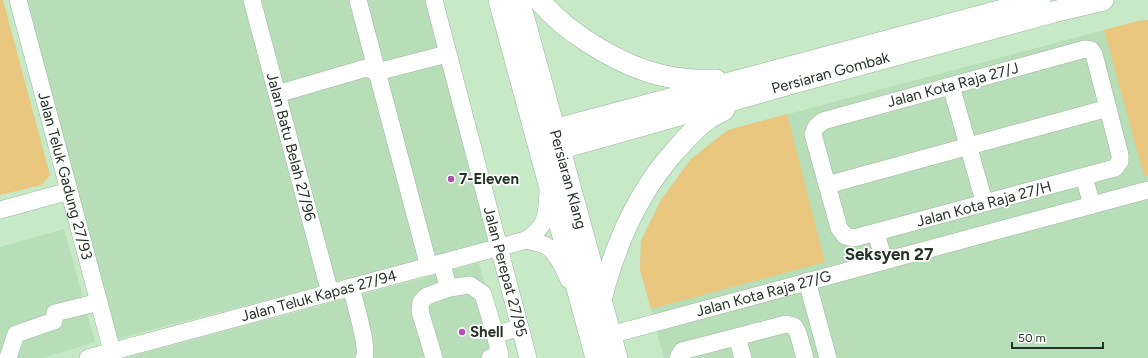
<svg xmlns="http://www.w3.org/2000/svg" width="1148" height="358" viewBox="0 0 1148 358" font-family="Figtree,sans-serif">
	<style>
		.built { fill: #b7deb8 }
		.green { fill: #e9c77f }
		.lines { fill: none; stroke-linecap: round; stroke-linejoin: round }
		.minor-casing { stroke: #97b898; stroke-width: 18 }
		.major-casing { stroke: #97b898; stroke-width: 22 }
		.minor { stroke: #fff; stroke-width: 17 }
		.major { stroke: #fff; stroke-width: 21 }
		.poi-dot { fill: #b14fb6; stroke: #fff; stroke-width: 1.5 }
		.labels { text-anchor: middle; stroke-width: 3.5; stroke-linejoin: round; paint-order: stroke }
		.street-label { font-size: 15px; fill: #253226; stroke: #fff }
		.poi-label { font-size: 15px; font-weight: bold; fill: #253226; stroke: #fff; text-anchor: start }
		.quarter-label { font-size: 17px; font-weight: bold; fill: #253226; stroke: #fff }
	</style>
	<rect width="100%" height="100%" fill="#c7e9c7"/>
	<!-- built -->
	<g class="built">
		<path d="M25 0H353L423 259 117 339Z"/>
		<path d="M361 0H430L493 244 431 261Z"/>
		<path d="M1148 20V358H664L640 269 641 241 661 200 691 159 728 130 1138 21Z"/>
		<path d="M64 229 95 342 43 358H0V247Z"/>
		<path d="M479 263 504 358H125Z"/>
	</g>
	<!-- green -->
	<g class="green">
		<path d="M0 0H3L50 175 42 185 0 195Z"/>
		<path d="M1148 20V175L1144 176 1104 30 1138 21Z"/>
		<path d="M787 114 825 262 651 309 640 269 641 241 661 200 691 159 728 130Z"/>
	</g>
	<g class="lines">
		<defs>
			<g id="minor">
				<path id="s1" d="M18 0 112 351"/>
				<path id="s2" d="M252 0 330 293"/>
				<path d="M358 0 429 267"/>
				<path id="s3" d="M434 0 528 358"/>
				<path d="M1085 49 1091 50 1094 54 1120 155V161L1115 168 854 238 845 236 839 228 813 134 816 127 823 121Z"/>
				<path d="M953 93 982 194"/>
				<path d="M277 94 366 68 377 72 447 54"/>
				<path d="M1084 177 1092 205"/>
				<path d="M827 185 1108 108"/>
				<path d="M0 210 69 191"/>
				<path d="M876 233 884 261"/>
				<path d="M526 240C533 242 542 243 548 247 558 254 564 269 569 280"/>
				<path d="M441 263 449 288 470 285 483 294 495 334 520 328"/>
				<path d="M807 281 828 358"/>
				<path d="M351 287C354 300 369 348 364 358"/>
				<path id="s4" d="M610 335 1148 190"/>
				<path d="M737 337 743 358"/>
				<path d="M8 358 16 334 54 321 55 313 99 302"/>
				<path id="s5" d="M88 358 526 240C547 226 547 215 548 191"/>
				<path d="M434 358 420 311 421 302 427 296 449 288"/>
				<path d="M490 358 500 355 495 334"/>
				<path d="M678 358 682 351 786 324 794 326 798 333 805 358"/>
			</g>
			<g id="major">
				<path d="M499 0 596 358"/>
				<path id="s6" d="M519 0 617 358"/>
				<path d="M539 0C552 15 568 29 585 40 626 67 666 83 716 80"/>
				<path d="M554 130 1040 0"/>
				<path id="s7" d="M559 149 797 82 1053 12 1103 0"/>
				<path d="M601 300C615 245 637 193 675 151 685 140 695 127 708 119 713 115 719 113 724 110"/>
			</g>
		</defs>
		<!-- minor casing -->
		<use href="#minor" class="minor-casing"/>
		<!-- major casing -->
		<use href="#major" class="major-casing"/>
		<!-- minor -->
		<use href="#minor" class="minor"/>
		<!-- major -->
		<use href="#major" class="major"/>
	</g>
	<!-- markers -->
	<g class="poi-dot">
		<circle cx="451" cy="179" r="4"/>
		<circle cx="462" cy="332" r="4"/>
	</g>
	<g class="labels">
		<!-- street labels -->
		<g class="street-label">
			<text dy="5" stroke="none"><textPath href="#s7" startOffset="282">Persiaran Gombak</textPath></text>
			<text transform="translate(953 85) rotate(-15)" y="5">Jalan Kota Raja 27/J</text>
			<text dy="5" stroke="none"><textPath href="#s2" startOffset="152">Jalan Batu Belah 27/96</textPath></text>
			<text dy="5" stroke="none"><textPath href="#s1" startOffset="182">Jalan Teluk Gadung 27/93</textPath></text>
			<text dy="5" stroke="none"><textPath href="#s6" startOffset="186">Persiaran Klang</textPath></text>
			<text transform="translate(984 204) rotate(-15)" y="5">Jalan Kota Raja 27/H</text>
			<text dy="5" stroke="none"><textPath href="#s3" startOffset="281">Jalan Perepat 27/95</textPath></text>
			<text dy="5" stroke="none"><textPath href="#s4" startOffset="159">Jalan Kota Raja 27/G</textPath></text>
			<text dy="5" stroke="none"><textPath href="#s5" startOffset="239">Jalan Teluk Kapas 27/94</textPath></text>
		</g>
		<!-- poi labels -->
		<g class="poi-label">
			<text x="459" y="184">7-Eleven</text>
			<text x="470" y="337">Shell</text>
		</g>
		<!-- quarter labels -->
		<g class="quarter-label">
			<text x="889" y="260">Seksyen 27</text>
		</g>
	</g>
	<!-- scale -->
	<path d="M1012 342v6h91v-6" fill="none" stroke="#253226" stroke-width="2"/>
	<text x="1018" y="342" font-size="12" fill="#253226" stroke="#ffffff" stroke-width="3" paint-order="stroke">50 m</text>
</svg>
